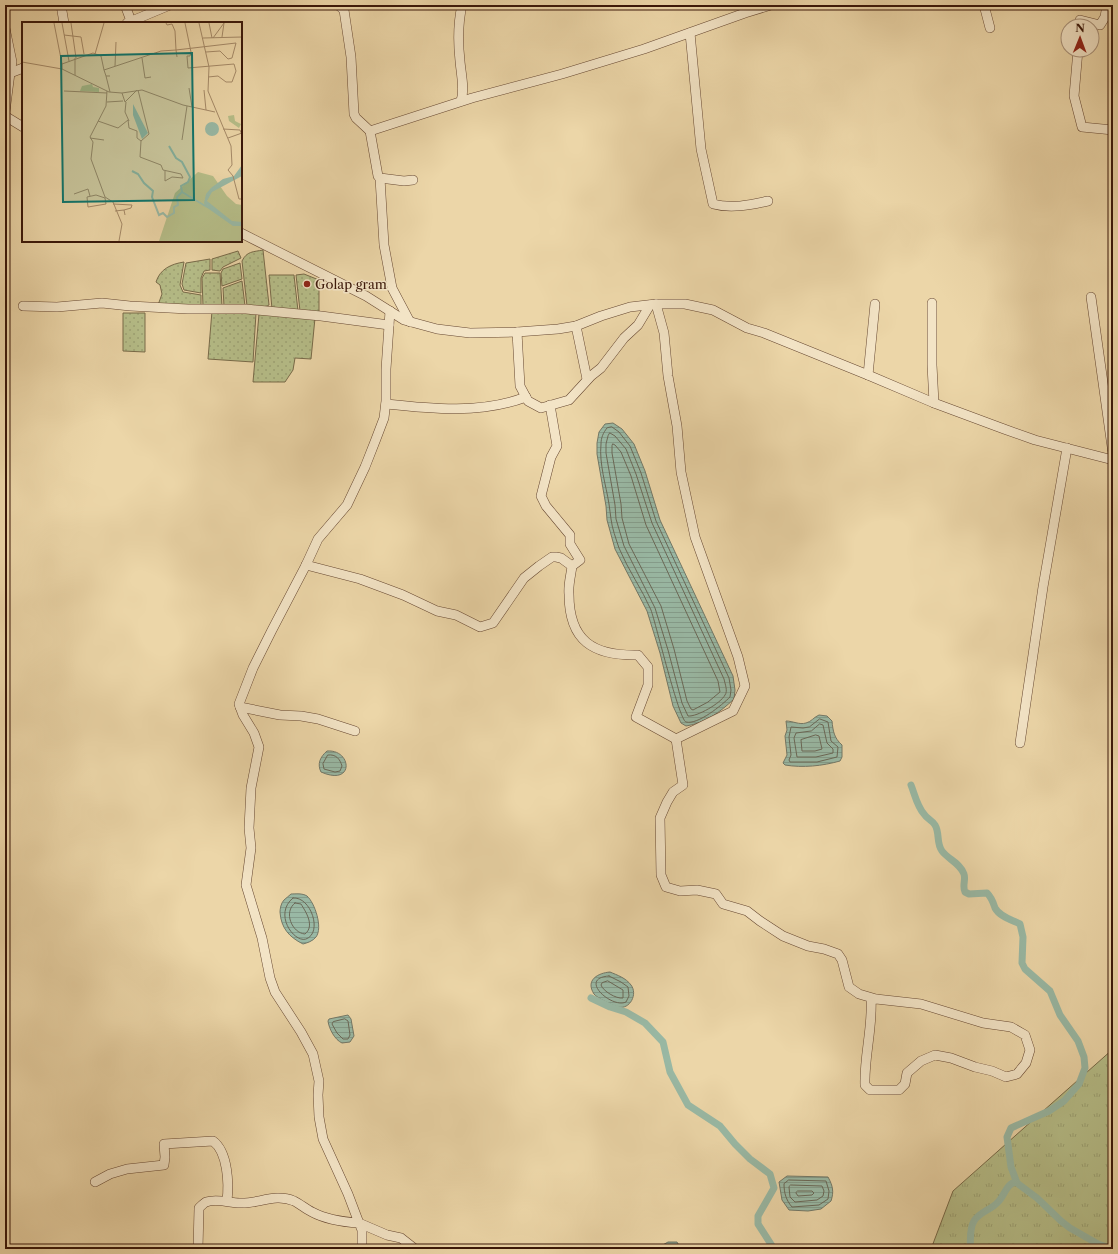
<svg xmlns="http://www.w3.org/2000/svg" width="1118" height="1254" viewBox="0 0 1118 1254" font-family="'Libre Caslon Text',serif">
	<style>
		.grass { fill: url(#grass-tufts); stroke: #786a49 }
		.garden { fill: url(#garden-dots); stroke: #786a49 }
		.water { fill: url(#water-rules); stroke: #737867 }
		.lines { fill: none; stroke-linecap: round; stroke-linejoin: round }
		.shore { stroke: #6a6857; stroke-width: 1 }
		.canal { stroke: #99b9a5; stroke-width: 7 }
		.minor-casing { stroke: #664731; stroke-width: 10 }
		.minor { stroke: #f3e4c6; stroke-width: 9 }
		.poi-dot { fill: #8f2418; stroke: #f3e4c6; stroke-width: 1.5 }
		.labels { text-anchor: middle; stroke-width: 3; stroke-linejoin: round; paint-order: stroke }
		.poi-label { font-size: 13px; fill: #3a1709; stroke: #f3e4c6; text-anchor: start }
		.inset-river { fill: none; stroke: #99b9a5; stroke-width: 2 }
		.inset-road { fill: none; stroke: #a58a68; stroke-width: 1 }
		.view { fill: #0f766e; fill-opacity: 0.15; stroke: #0f766e; stroke-width: 2 }
		.inset-edge { fill: none; stroke: #3a1709; stroke-width: 2 }
	</style>
	<defs>
		<pattern id="grass-tufts" width="24" height="20" patternUnits="userSpaceOnUse"><rect width="24" height="20" fill="#b6be89"/><path d="M3 7l-1-3M5 7V3M7 7l1-3M15 17l-1-3M17 17v-4M19 17l1-3" fill="none" stroke="#9da375"/></pattern>
		<pattern id="garden-dots" width="8" height="8" patternUnits="userSpaceOnUse"><rect width="8" height="8" fill="#b6be89"/><path d="M2 2h.1M6 6h.1" fill="none" stroke="#9da375" stroke-width="1.8" stroke-linecap="round"/></pattern>
		<pattern id="water-rules" width="6" height="5" patternUnits="userSpaceOnUse"><rect width="6" height="5" fill="#99b9a5"/><path d="M0 2.5h6" fill="none" stroke="#859e8d"/></pattern>
	</defs>
	<rect width="100%" height="100%" fill="#ecd6a8"/>
	<filter id="stains"><feTurbulence type="fractalNoise" baseFrequency=".005" numOctaves="4"/><feColorMatrix values="0 0 0 0 .2 0 0 0 0 .09 0 0 0 0 .02 0 0 0 .5 -.17"/></filter>
	<radialGradient id="worn" r=".72"><stop offset=".6" stop-color="#630" stop-opacity="0"/><stop offset="1" stop-color="#630" stop-opacity=".3"/></radialGradient>
	<!-- grass -->
	<path class="grass" d="M1113 1049V1249H931L953 1191Z"/>
	<!-- garden -->
	<g class="garden">
		<path d="M263 250 269 305 265 307 247 306 242 261C247 251 253 252 263 250Z"/>
		<path d="M238 251 241 258 223 267 220 271 212 270V259Z"/>
		<path d="M210 259V270L204 271 201 278V293L184 290 182 284 186 263Z"/>
		<path d="M184 262 180 285 183 292 201 295V306L158 305 162 294 160 285 156 282C160 269 171 264 184 262Z"/>
		<path d="M240 263 242 279 222 286 221 273 223 269Z"/>
		<path d="M205 273H220L222 306H203L202 278Z"/>
		<path d="M304 274 319 280V313L300 311 296 275Z"/>
		<path d="M269 275H294L298 311 272 309Z"/>
		<path d="M242 281 245 306H224L223 288Z"/>
		<path d="M212 311 256 313 253 362 208 359Z"/>
		<path d="M123 313H145V352L123 351Z"/>
		<path d="M259 314 315 318 311 359 295 358 293 370 285 382H253Z"/>
	</g>
	<!-- water -->
	<g class="water">
		<path d="M613 423 622 429 634 444 645 471 660 520 733 676 735 690 734 699C720 712 706 723 686 726L681 723 673 706 660 653 647 611 615 549 607 520 606 506 597 454V443L599 432 605 424Z"/>
		<path d="M819 715 827 716 832 721C833 731 834 738 842 745V757L840 761C822 766 803 768 785 765L783 763 787 755 785 736 787 730 786 721C793 721 799 725 806 723 811 722 814 717 819 715Z"/>
		<path d="M327 751C352 749 355 787 321 772 317 764 320 757 327 751Z"/>
		<path d="M291 894C296 894 302 893 307 896 315 903 323 928 316 937 313 941 307 943 303 944 289 937 281 928 280 912 280 909 281 903 284 900 286 898 289 896 291 894Z"/>
		<path d="M610 972C617 975 626 978 631 985 638 994 630 1010 618 1007 613 1006 597 998 594 994 585 980 598 973 610 972Z"/>
		<path d="M348 1015 351 1019 354 1036 350 1042 342 1043C335 1040 329 1029 328 1021L329 1019Z"/>
		<path d="M787 1176 828 1177C833 1186 834 1192 831 1201L821 1209 808 1211 789 1210 782 1200 779 1182Z"/>
		<path d="M668 1242H677L681 1249H660L661 1246Z"/>
	</g>
	<g class="lines">
		<!-- shore -->
		<g class="shore">
			<path d="M612 427 619 432 630 446 641 473 656 521 729 678 731 690 730 697C722 705 698 725 686 722 679 720 656 624 651 610 642 589 628 570 619 548 616 539 612 528 611 519 610 514 610 509 609 504 606 485 599 464 601 444 601 438 603 433 607 428Z"/>
			<path d="M610 433 615 436 626 449 636 474 652 523 724 679C725 684 728 691 725 695 721 703 697 717 688 716L682 703 668 650 655 608 624 546 616 519 615 505 606 453V444L608 436Z"/>
			<path d="M613 444 615 445 621 452 631 476 646 525 718 681 720 692 708 702 693 710 691 709 687 701 674 649 661 606 629 544 622 518 621 504 612 453V446Z"/>
			<path d="M820 719 828 722 831 741 838 747 837 757 817 762H790L789 760 791 755 789 737 791 727 803 728 809 727Z"/>
			<path d="M820 724 823 725 827 743 833 749V753L816 757H797L794 738 796 733 811 731Z"/>
			<path d="M816 735 819 736 822 749 815 751H802L801 740Z"/>
			<path d="M328 755C336 754 340 759 342 766L340 771 335 772 324 769 323 764Z"/>
			<path d="M293 898C311 896 323 933 306 939 294 943 273 914 293 898Z"/>
			<path d="M295 903 301 904C306 912 315 926 305 934 292 933 283 912 295 903Z"/>
			<path d="M609 976 621 982 628 987 629 996 626 1002C612 1009 577 978 609 976Z"/>
			<path d="M608 981 623 990V998C616 999 603 991 601 985L602 983Z"/>
			<path d="M345 1019 348 1021 350 1035 348 1039H343L337 1033 332 1024 333 1022Z"/>
			<path d="M789 1180 826 1181 829 1191 828 1199 819 1205 792 1207C786 1200 784 1193 784 1184Z"/>
			<path d="M791 1185 822 1186 824 1191 823 1196 817 1200 795 1202 790 1197 789 1187Z"/>
			<path d="M798 1191H812L814 1193 812 1195 798 1196 796 1193Z"/>
		</g>
		<!-- canal -->
		<g class="canal">
			<path d="M911 785C915 795 917 806 924 814 927 819 932 820 935 825 940 833 936 843 942 851 948 859 961 864 964 874 966 880 962 886 965 892L969 894 987 893C992 898 993 902 995 908 1000 917 1012 920 1020 924L1023 937 1022 963 1025 969 1050 991 1060 1015 1078 1041 1084 1057 1085 1068 1079 1084 1064 1101 1049 1111 1011 1128 1007 1137 1011 1167 1017 1183 1037 1198 1061 1221 1070 1228 1098 1244 1113 1249"/>
			<path d="M591 998 610 1007 626 1012 645 1023 663 1042 670 1072 688 1105 720 1126 735 1144 750 1159 770 1174 774 1188 758 1216V1224L774 1249"/>
			<path d="M970 1249C971 1240 969 1229 974 1221 979 1212 991 1210 998 1202 1005 1195 1006 1184 1016 1182"/>
		</g>
		<defs>
			<g id="minor">
				<path d="M61 5 64 23"/>
				<path d="M125 5 131 21"/>
				<path d="M338 5 344 10 351 57 354 114 356 118 370 131"/>
				<path d="M984 5 990 28"/>
				<path d="M127 23 170 5"/>
				<path d="M1080 26V20L1100 25 1105 17 1107 5"/>
				<path d="M5 28 12 62 10 73"/>
				<path d="M690 33 701 149 713 204C731 209 750 205 768 201"/>
				<path d="M1078 50 1074 96 1082 127 1113 130"/>
				<path d="M461 101C465 89 461 74 460 61 458 43 458 23 462 5"/>
				<path d="M5 112 10 73 23 68"/>
				<path d="M5 116 23 127"/>
				<path d="M380 178 384 245 392 288 410 322"/>
				<path d="M413 180 404 181 380 178 378 176 370 131 472 98 562 74 644 49 745 13 771 5"/>
				<path d="M241 233 366 296 404 320 437 329 470 333 517 332 558 329 576 326 601 316 630 307 656 304H685L713 310 747 328 764 333 868 375 934 403 1004 429 1035 440 1113 460"/>
				<path d="M1091 297 1113 454"/>
				<path d="M932 303V365L934 403"/>
				<path d="M656 304 664 333 668 376 677 426 681 472 695 537 738 657 745 686 733 711 676 739 683 785 673 792 667 802 660 818 661 875 666 887 680 891 697 890 716 894 723 904 747 911 760 921 783 936 808 946 824 949 838 954 842 960 849 987 859 994 876 999 921 1004 983 1023 1011 1027 1025 1035 1030 1050 1026 1063 1017 1074 1006 1077 992 1071 975 1067 951 1058 935 1055 921 1061 907 1073 905 1084 899 1090H870L865 1085C864 1056 873 1027 871 998"/>
				<path d="M23 306 57 307 102 303 130 306 188 309H246L321 316 389 325"/>
				<path d="M390 311 386 369V401L384 418 376 439 365 467 347 505 318 539 306 565 272 630 253 668 239 704 243 715 254 733 259 747 251 788 249 828 251 848 246 885 262 938 270 978 275 992 301 1032 313 1054 319 1081 318 1095 319 1117 323 1139 348 1194 359 1223 387 1235 401 1238 415 1249"/>
				<path d="M576 326 587 379"/>
				<path d="M517 332 520 386 528 401 541 408 569 400 591 376 601 368 624 338 638 325 650 305"/>
				<path d="M868 375 875 304"/>
				<path d="M386 404C433 409 481 414 526 397"/>
				<path d="M550 405 557 446 551 457 541 496 546 506 570 535V544L580 560 572 566"/>
				<path d="M306 565 360 579 403 595 437 611 456 615 480 627 493 623 524 578 539 566 552 557H556L561 558 572 566C571 575 568 585 569 594 569 641 593 656 638 655L648 667V685L636 717 676 739"/>
				<path d="M240 707 280 715 301 716 318 719 355 731"/>
				<path d="M1020 743 1043 587 1067 448"/>
				<path d="M95 1182 110 1174 127 1169 164 1165 165 1157 164 1144 213 1141C228 1152 229 1184 227 1201"/>
				<path d="M198 1249 199 1208C201 1206 204 1203 206 1202 217 1198 229 1203 240 1203 258 1204 275 1193 294 1201 300 1204 306 1209 312 1212 327 1220 343 1222 359 1223L362 1230V1249"/>
			</g>
		</defs>
		<!-- minor casing -->
		<use href="#minor" class="minor-casing"/>
		<!-- minor -->
		<use href="#minor" class="minor"/>
	</g>
	<!-- markers -->
	<circle class="poi-dot" cx="307" cy="284" r="4"/>
	<g class="labels">
		<!-- poi labels -->
		<g class="poi-label">
			<text x="315" y="289">Golap gram</text>
		</g>
	</g>
	<!-- overview -->
	<g transform="translate(22 22)">
		<rect width="220" height="220" fill="#ecd6a8"/>
		<path d="M212 93 213 99 219 102 217 106 207 99 206 94ZM176 150 191 154 205 174 214 182 220 183V219H137L153 171Z" fill="#b6be89"/>
		<path d="M70 62 71 65 77 66V70L58 69 60 64Z" fill="#b6be89"/>
		<path d="M111 82 126 111 120 117 111 93ZM183 107a7 7 0 1 1 14 0a7 7 0 1 1-14 0ZM220 143V154L190 170 185 179 210 199 220 200V204H211L184 185 182 181 184 172 189 166 201 157 212 154Z" fill="#99b9a5"/>
		<path class="inset-river" d="M147 124 154 136 160 140 168 155 166 160 159 164 160 170 185 185M110 149 116 152 122 161 131 169 130 175 137 193 141 191 145 195 152 191V185L156 183 155 175 160 170"/>
		<path class="inset-road" d="M32 1 40 42M40 1 47 39M49 1 54 36M144 1 145 3 150 2 153 9 154 28 214 21 210 36 206 37 198 29 184 30M163 1 169 30 168 34H165L166 46 212 42 214 49 210 60H204L196 54 186 55M177 1 187 45 186 69 209 124 210 143 206 148 211 154 217 177H220M187 1 190 16M42 13 59 15 62 32M200 15 202 1M181 16 220 15M191 16 202 1M73 32 82 1M120 36 123 56 129 55M0 40 40 47 87 70 100 71 120 68 161 83 193 90M93 44 94 20M40 47V42L71 31 79 34 82 48M53 53V36M84 54 88 70M88 54H84L82 48 139 29 154 28 155 35M167 66 170 85M116 68 127 112 119 119 118 135 139 143 141 148 159 152 161 156 150 155 143 159V149M182 68 184 88M42 69 85 71M85 69 84 84 68 115 71 120 69 137 83 175 91 180 100 202 97 219M100 71 103 80 115 68M85 80 101 79M104 80 103 90 107 99M76 99 96 106 106 98 107 106 115 109V116L119 119M201 107 218 108 220 113M68 116 82 118M206 116 220 111M160 118 165 84M52 172 66 167 68 174M74 173 83 176 84 182 66 185 65 175ZM91 182 110 183 109 186 102 188M93 189 102 188 103 193"/>
		<path class="view" d="M170 31 172 178 41 180 39 34Z"/>
		<rect width="220" height="220" class="inset-edge"/>
	</g>
	<!-- margin -->
	<rect width="1118" height="1254" fill="none" stroke="#ecd6a8" stroke-width="20"/>
	<rect x="6" y="6" width="1106" height="1242" fill="none" stroke="#3a1709" stroke-width="2"/>
	<rect x="10" y="10" width="1098" height="1234" fill="none" stroke="#3a1709"/>
	<!-- north arrow -->
	<g transform="translate(1080 38) rotate(1)"><circle r="19" fill="#f3e4c6" stroke="#a9927a"/>
	<path d="M0-3L7 15L0 10L-7 15Z" fill="#8f2418"/>
	<text y="-6" font-size="11" font-weight="bold" text-anchor="middle" fill="#3a1709">N</text>
	</g>
	<rect width="100%" height="100%" filter="url(#stains)"/>
	<rect width="100%" height="100%" fill="url(#worn)"/>
</svg>
